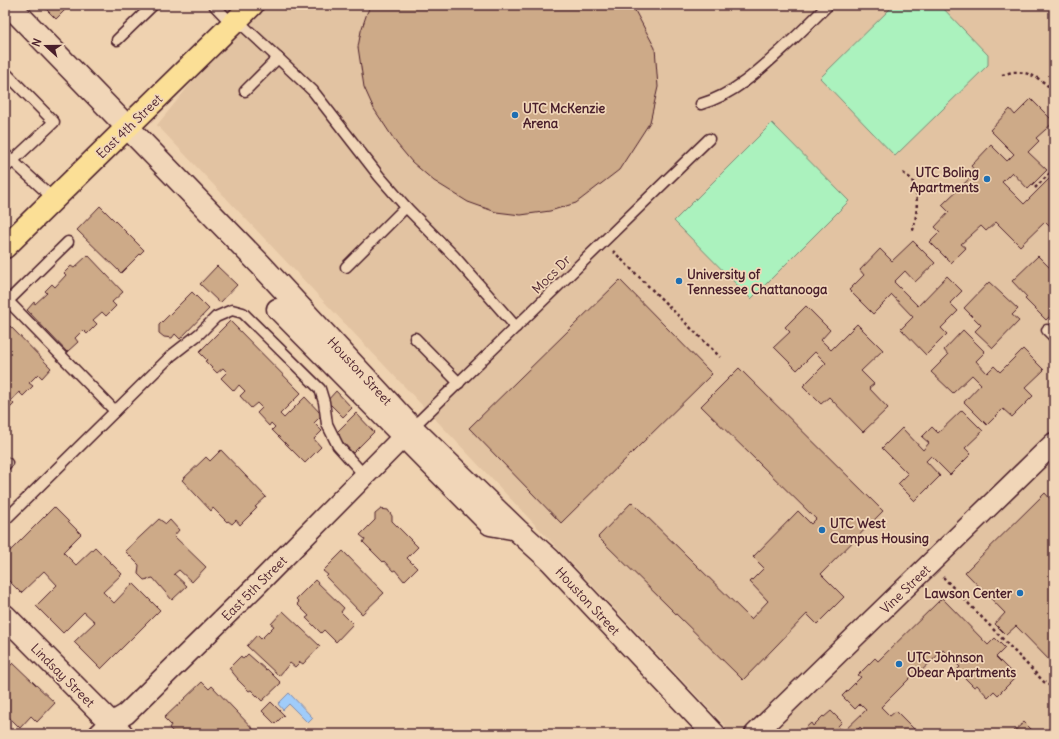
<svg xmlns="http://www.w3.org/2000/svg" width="1059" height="739" viewBox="0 0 1059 739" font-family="Delius,sans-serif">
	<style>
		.built { fill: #e2c3a2 }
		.green { fill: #abf2be; stroke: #7a8874 }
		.water { fill: #a0ccfa; stroke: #7e87a7 }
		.building { fill: #cdaa88; stroke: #4a1f2b }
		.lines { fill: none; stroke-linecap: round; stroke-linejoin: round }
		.service-casing { stroke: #4a1f2b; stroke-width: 13 }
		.minor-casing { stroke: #4a1f2b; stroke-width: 23 }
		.tertiary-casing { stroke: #4a1f2b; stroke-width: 25 }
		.primary-casing { stroke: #4a1f2b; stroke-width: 25 }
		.path { stroke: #4a1f2b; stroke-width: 2.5; stroke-dasharray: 3 3; stroke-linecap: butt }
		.service { stroke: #f1d6b8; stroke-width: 10 }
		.minor { stroke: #f1d6b8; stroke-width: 20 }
		.tertiary { stroke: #f1d6b8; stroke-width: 22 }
		.primary { stroke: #fbdf96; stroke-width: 22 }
		.poi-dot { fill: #1f6fb2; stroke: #f1d6b8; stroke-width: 1.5 }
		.labels { text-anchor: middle; stroke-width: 3.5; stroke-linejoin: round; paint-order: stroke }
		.poi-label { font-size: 13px; font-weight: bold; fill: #4a1f2b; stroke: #f1d6b8; text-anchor: start }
		.street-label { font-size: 13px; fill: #4a1f2b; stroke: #f1d6b8 }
	</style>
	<rect width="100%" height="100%" fill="#efd2b0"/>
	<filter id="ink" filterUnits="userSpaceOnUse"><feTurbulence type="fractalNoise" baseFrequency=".025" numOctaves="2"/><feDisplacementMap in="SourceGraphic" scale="8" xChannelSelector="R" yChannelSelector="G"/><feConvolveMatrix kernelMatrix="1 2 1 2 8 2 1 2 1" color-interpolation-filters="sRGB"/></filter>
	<g filter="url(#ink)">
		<!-- built -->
		<path class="built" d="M255 5H1054V734H733L157 125Z"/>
		<!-- green -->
		<g class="green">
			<path d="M894 5H940L988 55V65L895 156 820 78Z"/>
			<path d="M772 123 849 201 751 299 674 221Z"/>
		</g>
		<!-- water -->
		<path class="water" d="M289 693 313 718 308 723 289 704 283 710 278 704Z"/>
		<!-- building -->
		<g class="building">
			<path d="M42 5H70L56 19Z"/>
			<path d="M371 5H632L655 48 658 87 650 122 619 170 576 203 550 211 521 215 496 212 468 202 434 181 412 162 397 144 374 109 364 87 358 47 361 31 367 13Z"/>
			<path d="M1031 99 1054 122 1036 138 1039 141 1028 152 1047 170 1028 189 1012 172 1002 182 1024 204 1053 175 1054 231 1045 222 1020 246 996 222 986 231 981 226 961 244 966 248 951 263 930 242 940 232 935 227 949 212 942 205 976 172 971 166 991 145 1007 161 1014 154 990 130 1010 109 1015 115Z"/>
			<path d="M100 206 144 250 121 273 77 230Z"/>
			<path d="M913 241 935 263 915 282 905 271 894 282 918 306 947 276 962 291 950 303 958 311 941 328 947 334 926 355 901 329 913 317 892 295 873 314 849 290 864 275 860 270 880 249 892 261Z"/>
			<path d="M88 255 123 292 112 302 116 306 106 316 102 312 93 320 97 324 87 334 83 330 75 338 78 342 67 352 27 310 34 302 35 304 47 293 45 291 52 284 55 287 66 275 64 273 71 266 74 268Z"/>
			<path d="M1038 256 1054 272V312L1046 320 1025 299 1027 297 1012 281Z"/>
			<path d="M217 266 237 285 220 303 200 284Z"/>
			<path d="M620 280 712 374 561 523 469 428Z"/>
			<path d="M989 282 1018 309 1012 315 1019 321 993 348 975 331 981 325 964 308Z"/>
			<path d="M192 292 209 309 180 339 175 334 172 338 164 337 159 333V325Z"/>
			<path d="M806 306 830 330 821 340 831 350 857 324 883 350 861 371 874 384 869 388 888 408 863 432 829 397 821 404 803 386 826 363 815 352 797 370 774 347 790 332 785 327Z"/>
			<path d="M230 321 301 393 280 414 284 418 305 397 322 415 314 423 322 431 314 439 321 447 305 463 272 430 275 427 271 423 269 426 257 413 262 408 257 403 251 408 240 396 245 391 239 385 234 391 221 378 227 372 223 368 217 373 205 361 207 360 199 352Z"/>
			<path d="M10 326 51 368 42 378 38 374 29 383 33 386 23 396 19 392 11 401 14 404 5 413V331Z"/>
			<path d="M963 330 985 352 976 361 987 373 994 366 1000 372 1023 349 1044 370 1025 388 1033 396 1012 417 1003 409 987 425 964 402 981 384 972 375 953 393 931 372 948 355 944 350Z"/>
			<path d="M739 368 883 511 821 574 844 597 817 624 807 614 743 680 598 537 632 502 751 619 768 601 750 582 764 568 753 557 798 511 811 524 816 519 701 406Z"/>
			<path d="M336 391 352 408 343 417 327 401Z"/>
			<path d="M962 410 983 431 965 448 971 454 950 475 931 456 926 461 940 476 915 501 898 484 908 474 882 448 902 428 923 450 929 443 922 437 932 427 938 433Z"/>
			<path d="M356 413 374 432 353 453 337 436 340 434 337 432Z"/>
			<path d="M221 450 266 497 255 507 257 508 240 525 236 520 232 524 228 521 227 522 213 508 211 511 182 480 206 457 210 461Z"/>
			<path d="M1045 493 1054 503V665L1016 626 1006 635 995 624 1005 613 965 572Z"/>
			<path d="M54 507 81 534 63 552 76 565 95 547 122 574 103 592 114 603 133 583 160 610 101 669 74 642 95 622 84 612 63 633 36 606 57 585 44 571 21 593 5 577V556Z"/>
			<path d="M381 509 388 510 392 516V521L418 547 407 558 417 568 404 581 395 570 393 571 384 561 383 562 363 542 365 539 360 535 375 520V514Z"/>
			<path d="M159 519 166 524 170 520 179 530 174 536 206 567 192 582 179 570 174 574 187 586 172 600 153 578 144 580 138 574 139 565 125 551Z"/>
			<path d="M343 551 384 593 362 614 326 577 328 575 323 571Z"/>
			<path d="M315 580 344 608 341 612 353 624 336 642 324 630 321 633 306 618 309 616 297 604 299 602 296 599Z"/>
			<path d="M942 598 988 645 995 638 1005 648 996 657 1016 677 998 695 994 691 988 697 977 685 974 687 957 670 960 667 943 650 914 678 912 676 881 707 890 716 896 711 919 734H867L860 727 854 734H803L801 732 811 723 813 726 823 716 824 717 831 711 842 722 838 726 843 732 866 710 860 704 855 709 842 696 861 677 858 675 875 658 878 661Z"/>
			<path d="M283 611 320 646 303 664 300 662 295 667 290 663 279 676 247 646 257 635 261 639 274 626 271 624Z"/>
			<path d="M248 654 266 670 267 669 281 683 262 701 251 690 249 691 237 679H238L229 668 241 656 243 659Z"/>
			<path d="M13 663 55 703 37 722 31 716 20 728 5 713V671Z"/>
			<path d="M202 682 209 689 212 686 258 734H175L169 728 171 725 164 718Z"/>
			<path d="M271 702 284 715 275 724 262 711Z"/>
			<path d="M1024 722 1036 734H1011Z"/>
		</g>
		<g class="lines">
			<defs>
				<g id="service">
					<path d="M214 5 232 24"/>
					<path d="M237 20 278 58 245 91"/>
					<path d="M117 40 153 5"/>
					<path d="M278 58 313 91 379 176 406 207 454 256 516 327"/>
					<path d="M5 72 54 122 5 168"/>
					<path d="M701 104C736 94 763 67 789 43 802 31 815 18 828 5"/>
					<path d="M5 154 54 199"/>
					<path d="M346 267 406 207"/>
					<path d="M8 301 115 411"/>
					<path d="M5 304 68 242"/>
					<path d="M1047 330 1054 337"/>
					<path d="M415 338 459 383"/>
					<path d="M412 428 709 139"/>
					<path d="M5 465 7 463"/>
					<path d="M5 520 172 355 199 334 216 317 232 310 243 313 320 389 324 402 327 424 338 446 365 476"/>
				</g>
				<g id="minor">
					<path d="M277 309 490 525 517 530"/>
					<path d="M99 734 111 723 126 714 259 583 403 437"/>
					<path d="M755 734 1054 443"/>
				</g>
				<g id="tertiary">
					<path d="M9 5 260 264 412 428 517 530 550 560 714 734"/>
					<path d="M5 616 122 734"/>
				</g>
				<path id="primary" d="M5 247 252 5"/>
			</defs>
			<!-- service casing -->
			<use href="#service" class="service-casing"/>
			<!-- minor casing -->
			<use href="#minor" class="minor-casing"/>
			<!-- tertiary casing -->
			<use href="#tertiary" class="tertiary-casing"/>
			<!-- primary casing -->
			<use href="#primary" class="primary-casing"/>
			<!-- path -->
			<g class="path">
				<path d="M1002 75C1006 74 1011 72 1015 72 1031 72 1043 80 1054 92"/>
				<path d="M903 173C906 175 909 177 911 179 920 191 917 219 912 233"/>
				<path d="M1035 188 1054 169"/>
				<path d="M613 251 720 357"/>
				<path d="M943 577 1044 682 1054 688"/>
			</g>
			<!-- service -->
			<use href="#service" class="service"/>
			<!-- minor -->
			<use href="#minor" class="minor"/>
			<!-- tertiary -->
			<use href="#tertiary" class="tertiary"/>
			<!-- primary -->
			<use href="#primary" class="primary"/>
		</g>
	</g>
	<!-- markers -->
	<g class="poi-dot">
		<circle cx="515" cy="115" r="4"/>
		<circle cx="987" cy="179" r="4"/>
		<circle cx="679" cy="281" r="4"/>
		<circle cx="822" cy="530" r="4"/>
		<circle cx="1020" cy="593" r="4"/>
		<circle cx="899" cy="664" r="4"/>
	</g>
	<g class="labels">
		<!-- poi labels -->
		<g class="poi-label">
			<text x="523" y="113">UTC McKenzie<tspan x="523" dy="15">Arena</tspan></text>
			<text x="979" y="177" text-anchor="end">UTC Boling<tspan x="979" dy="15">Apartments</tspan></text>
			<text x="687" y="279">University of<tspan x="687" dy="15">Tennessee Chattanooga</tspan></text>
			<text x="830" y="528">UTC West<tspan x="830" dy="15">Campus Housing</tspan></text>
			<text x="1012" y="598" text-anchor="end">Lawson Center</text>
			<text x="907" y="662">UTC Johnson<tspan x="907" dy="15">Obear Apartments</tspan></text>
		</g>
		<!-- street labels -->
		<g class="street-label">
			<text transform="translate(129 126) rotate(-44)" y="5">East 4th Street</text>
			<text transform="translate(551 274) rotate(-45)" y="5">Mocs Dr</text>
			<text transform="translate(360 371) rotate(47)" y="5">Houston Street</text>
			<text transform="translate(254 588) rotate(-45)" y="5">East 5th Street</text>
			<text transform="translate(905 589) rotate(-44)" y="5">Vine Street</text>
			<text transform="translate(588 601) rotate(47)" y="5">Houston Street</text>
			<text transform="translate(63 675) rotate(45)" y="5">Lindsay Street</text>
		</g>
	</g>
	<!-- margin -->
	<rect width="1059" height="739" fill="none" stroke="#f1d6b8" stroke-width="20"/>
	<rect x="10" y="10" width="1039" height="719" fill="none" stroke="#4a1f2b" stroke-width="1.5" filter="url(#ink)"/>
	<!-- north arrow -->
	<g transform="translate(46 46) rotate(291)" stroke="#f1d6b8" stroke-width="3" paint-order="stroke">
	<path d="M0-3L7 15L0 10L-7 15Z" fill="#4a1f2b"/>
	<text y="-6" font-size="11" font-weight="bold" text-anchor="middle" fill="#4a1f2b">N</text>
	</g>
</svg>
